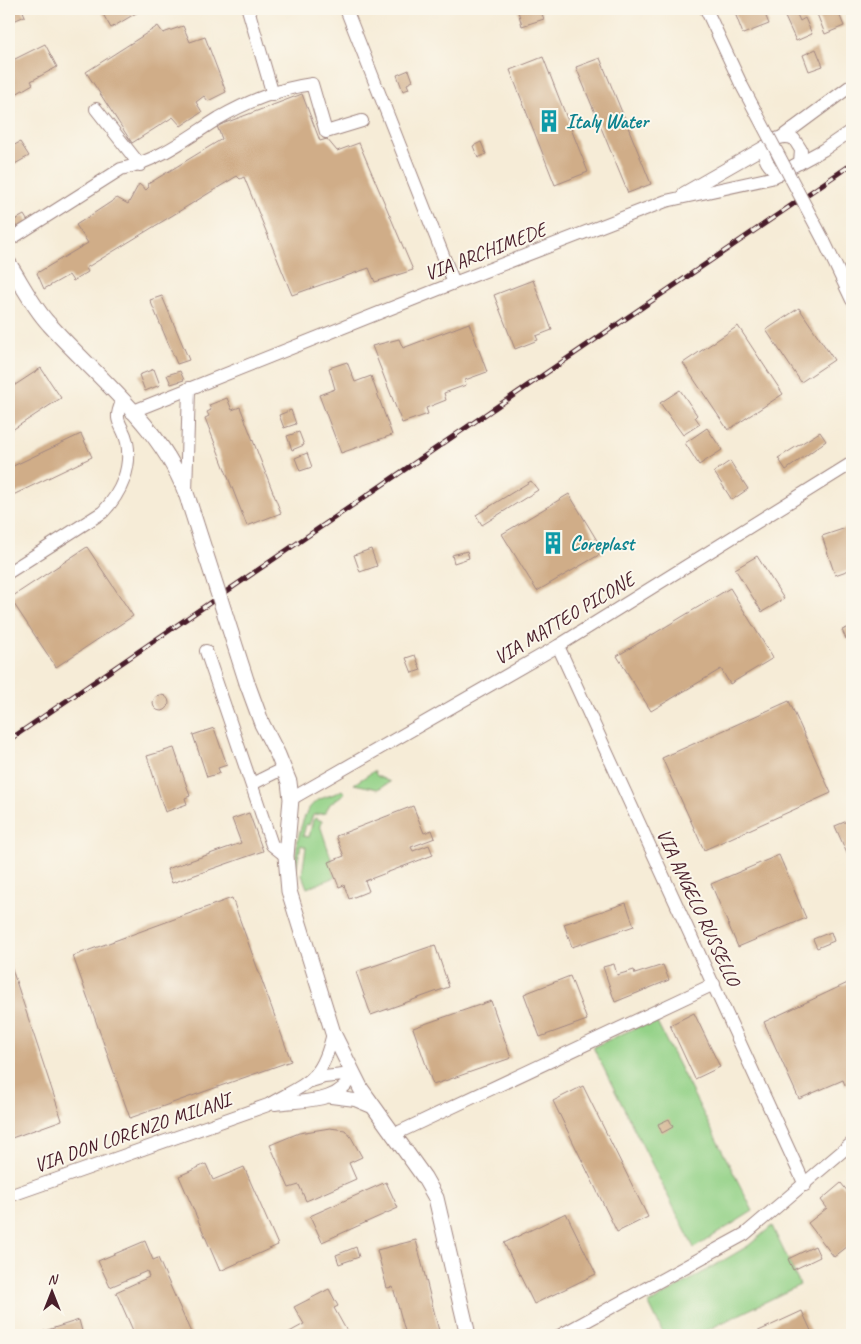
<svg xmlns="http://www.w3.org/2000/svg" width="861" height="1344" viewBox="0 0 861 1344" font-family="Caveat,sans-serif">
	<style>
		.green { fill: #94d288; stroke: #6f785a }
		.building { fill: #d0ad88 }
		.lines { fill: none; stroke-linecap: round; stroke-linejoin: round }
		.minor-casing { stroke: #a08681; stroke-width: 14 }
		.tertiary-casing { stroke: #a08681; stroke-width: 17 }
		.minor { stroke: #fff; stroke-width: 12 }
		.tertiary { stroke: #fff; stroke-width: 15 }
		.rail-casing { stroke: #4a1f2b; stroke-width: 5 }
		.rail { stroke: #fbf7ec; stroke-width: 3; stroke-dasharray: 9; stroke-linecap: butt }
		.minor-bridge-casing { stroke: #a08681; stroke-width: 14; stroke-linecap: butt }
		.tertiary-bridge-casing { stroke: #a08681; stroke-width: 17; stroke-linecap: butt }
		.minor-bridge { stroke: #fff; stroke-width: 12 }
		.tertiary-bridge { stroke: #fff; stroke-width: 15 }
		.labels { text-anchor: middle; stroke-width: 4; stroke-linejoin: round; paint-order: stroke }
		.culture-label { font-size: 20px; font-weight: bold; fill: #0d838f; stroke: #fbf7ec; text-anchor: start }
		.street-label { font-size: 20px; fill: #4a1f2b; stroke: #fbf7ec }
	</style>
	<rect width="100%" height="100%" fill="#fbf7ec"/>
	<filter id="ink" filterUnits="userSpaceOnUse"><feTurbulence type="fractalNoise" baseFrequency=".02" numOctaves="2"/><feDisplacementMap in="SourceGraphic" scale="10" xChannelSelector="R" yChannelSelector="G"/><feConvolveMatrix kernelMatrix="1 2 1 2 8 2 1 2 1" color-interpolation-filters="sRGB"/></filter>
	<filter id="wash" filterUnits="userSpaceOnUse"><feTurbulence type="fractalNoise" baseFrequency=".0096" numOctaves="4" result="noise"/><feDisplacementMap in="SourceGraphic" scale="20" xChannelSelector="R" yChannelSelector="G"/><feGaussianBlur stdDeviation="1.12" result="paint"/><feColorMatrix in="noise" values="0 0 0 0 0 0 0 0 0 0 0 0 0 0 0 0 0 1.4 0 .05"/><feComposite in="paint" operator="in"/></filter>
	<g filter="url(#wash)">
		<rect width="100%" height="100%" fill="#f6ecd7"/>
		<!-- green -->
		<g class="green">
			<path d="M374 771 377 776 390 782 378 789 354 784Z"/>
			<path d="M342 790 345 793 330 804 325 813 313 815 309 825 306 824 303 836 309 837 313 820 315 818 322 821 320 825 332 861 330 862 335 877 307 888 302 875 306 847 301 845 295 873C294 855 300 814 314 803 323 796 333 796 342 790Z"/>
			<path d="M655 1019 753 1211 694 1248 593 1047Z"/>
			<path d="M772 1226 800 1285 697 1335H664L649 1304 748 1246Z"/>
		</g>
		<g id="blocks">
			<!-- building -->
			<g class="building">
				<path d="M18 9H22L25 16 9 23V13Z"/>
				<path d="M100 9H143L111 28Z"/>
				<path d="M524 9H540L544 19 522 26 518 11Z"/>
				<path d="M746 9H763L769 24 743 34 735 13Z"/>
				<path d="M825 9H837L844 26 825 34 817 14 826 11Z"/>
				<path d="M796 12 800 21 805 18 812 34 796 41 785 17Z"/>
				<path d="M158 26 163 33 183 26 190 42 205 37 226 92 208 101 204 96 196 102 202 112 181 126 173 117 132 143 86 72Z"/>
				<path d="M45 44 57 67 31 81 33 84 9 98V51L13 60Z"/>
				<path d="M816 49 823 66 809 71 803 55Z"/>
				<path d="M543 57 588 172 555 185 510 70Z"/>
				<path d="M600 58 651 184 628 193 576 67Z"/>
				<path d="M409 70 413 81 407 84 409 89 403 91 397 75Z"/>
				<path d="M302 94 320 141 327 139 337 151 359 143 413 270 375 282 369 268 292 295 244 177 240 179 237 176 86 268 88 272 73 281 69 275 44 289 37 273 88 243 76 225 117 198 128 204 139 184 146 190 149 187 148 184 222 139 217 126Z"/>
				<path d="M20 142 29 156 13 165 9 159V148Z"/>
				<path d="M481 142 486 154 478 158 473 146Z"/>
				<path d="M24 215 29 223 18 229 13 221Z"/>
				<path d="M533 280 552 330 536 336 538 340 515 349 494 295Z"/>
				<path d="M162 296 189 360 177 364 150 300Z"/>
				<path d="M799 308 834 360 801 382 766 330Z"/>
				<path d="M469 323 487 372 465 380 466 385 444 393 446 400 426 408 428 414 402 423 372 346 399 339 403 348Z"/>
				<path d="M738 326 783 394 728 430 683 363Z"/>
				<path d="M347 362 355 382 371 376 392 435 341 453 319 395 335 389 329 368Z"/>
				<path d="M41 368 61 398 9 432V389Z"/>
				<path d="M154 369 160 385 145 391 139 375Z"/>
				<path d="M180 371 184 380 171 384 167 375Z"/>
				<path d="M680 390 697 415 695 417 700 424 683 435 660 403Z"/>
				<path d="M227 398 232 410 240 407 281 513 247 526 205 418 209 416 207 412 211 410 209 405Z"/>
				<path d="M291 410 296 424 284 428 279 415Z"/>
				<path d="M707 428 722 450 699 465 685 443Z"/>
				<path d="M299 432 304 445 292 450 287 436Z"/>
				<path d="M820 432 826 441 786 470 778 458Z"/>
				<path d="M81 434 92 457 13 495 9 487V468Z"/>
				<path d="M307 453 312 467 300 471 295 458Z"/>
				<path d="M730 461 748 489 732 500 714 472Z"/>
				<path d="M531 481 538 490 482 525 476 515Z"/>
				<path d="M569 494 604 552 537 591 502 534Z"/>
				<path d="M852 526V569L835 575 822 536Z"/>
				<path d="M87 547 133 616 56 667 10 598Z"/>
				<path d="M371 549 377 566 360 572 354 555Z"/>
				<path d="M467 551 469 558 454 563 452 555Z"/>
				<path d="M757 556 784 599 762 612 735 569Z"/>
				<path d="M730 588 773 658 730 684 721 669 651 711 617 656Z"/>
				<path d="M852 626V636L846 639 842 630Z"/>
				<path d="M415 655 421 670 412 673 406 658Z"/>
				<circle cx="161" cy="703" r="8"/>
				<path d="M789 701 831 793 704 850 662 758Z"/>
				<path d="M214 728 227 765 218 768 220 773 207 777 193 735Z"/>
				<path d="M174 748 190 796 185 798 187 804 165 812 147 756Z"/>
				<path d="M413 806 424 833 432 830 435 838 411 847 413 851 429 845 433 855 365 881 369 891 349 899 344 885 339 887 329 862 344 856 336 836Z"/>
				<path d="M249 813 263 851 172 883 167 869 241 843 232 819Z"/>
				<path d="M852 819V865L835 826Z"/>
				<path d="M779 855 806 918 738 947 711 884Z"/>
				<path d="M232 898 291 1061 130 1118 73 956Z"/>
				<path d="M626 903 634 926 572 947 564 924Z"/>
				<path d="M831 932 834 941 817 948 813 939Z"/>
				<path d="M435 945 449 987 371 1015 356 972Z"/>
				<path d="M9 960 62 1120 9 1139Z"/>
				<path d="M614 964 617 975 634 970 635 974 663 965 669 980 615 1002 603 967Z"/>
				<path d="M570 976 587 1020 540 1037 524 994Z"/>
				<path d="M852 981V1083L845 1085 843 1080 799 1099 764 1022Z"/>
				<path d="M491 1001 511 1058 433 1085 413 1028Z"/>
				<path d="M694 1013 720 1067 695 1079 670 1025Z"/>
				<path d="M583 1086 648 1217 617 1232 553 1101Z"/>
				<path d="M669 1119 673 1127 662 1133 658 1124Z"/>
				<path d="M330 1128 345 1130 351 1137 362 1157 349 1163 356 1179 306 1201 299 1185 289 1188 270 1145 299 1133Z"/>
				<path d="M206 1164 213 1180 244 1167 278 1245 220 1271 179 1176Z"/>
				<path d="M386 1182 398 1208 322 1242 310 1216Z"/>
				<path d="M841 1183 852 1197V1243L834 1257 808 1223 827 1208 821 1200Z"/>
				<path d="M566 1213 596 1274 534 1304 504 1243Z"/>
				<path d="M416 1240 440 1335H406L393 1287 387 1288 377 1250Z"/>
				<path d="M145 1241 153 1260 158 1258 192 1335H135L116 1292 149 1277 147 1271 110 1287 98 1261Z"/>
				<path d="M815 1246 820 1257 793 1270 788 1259Z"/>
				<path d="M356 1247 359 1257 339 1264 336 1255Z"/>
				<path d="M329 1289 338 1306 334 1308 349 1335H284L304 1324 294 1307Z"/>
				<path d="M802 1311 813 1335H750Z"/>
				<path d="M79 1320 83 1335H32Z"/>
			</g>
		</g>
	</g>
	<g filter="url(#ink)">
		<use href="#blocks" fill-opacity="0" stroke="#a08681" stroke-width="1"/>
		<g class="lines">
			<defs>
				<g id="minor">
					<path d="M248 9 273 95"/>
					<path d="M346 9 454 283"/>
					<path d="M706 9 741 84"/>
					<path d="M96 109 140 165"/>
					<path d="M783 136 852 85"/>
					<path d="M780 174C769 167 762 160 766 146 775 139 783 134 794 139L801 150 800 163"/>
					<path d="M684 193 766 146"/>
					<path d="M9 240 121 169C158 161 187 138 219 118 246 102 281 88 312 84L326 132 362 121"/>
					<path d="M824 241 852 300"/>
					<path d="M131 412 454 283 666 201 771 178 823 150 852 130"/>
					<path d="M186 493 189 388"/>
					<path d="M9 572 103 512C121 493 132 468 127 442 123 423 112 423 122 402"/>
					<path d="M558 646 805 1185"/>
					<path d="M206 651 272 845 286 856"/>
					<path d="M252 784 284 768"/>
					<path d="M291 799 558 646 852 463"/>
					<path d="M331 1097 355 1100 374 1108"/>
					<path d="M275 1104C305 1100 339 1104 353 1074L324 1077 311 1081"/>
					<path d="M395 1134 714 984"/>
					<path d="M9 1196 268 1105C308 1082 322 1082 333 1033"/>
					<path d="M561 1335 745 1234 852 1143"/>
				</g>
				<g id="tertiary">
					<path d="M9 264C22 284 33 307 49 324 98 379 166 429 189 502"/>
					<path d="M247 683 262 724 278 755 289 782 291 799 286 856 289 891 333 1033 361 1089 424 1177 436 1198 468 1335"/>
				</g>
			</defs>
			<!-- minor casing -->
			<use href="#minor" class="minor-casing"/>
			<!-- tertiary casing -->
			<use href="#tertiary" class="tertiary-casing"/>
			<!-- minor -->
			<use href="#minor" class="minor"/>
			<!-- tertiary -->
			<use href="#tertiary" class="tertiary"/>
			<defs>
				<path id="rail" d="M9 740 852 164"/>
			</defs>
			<!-- rail casing -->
			<use href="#rail" class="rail-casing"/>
			<!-- rail -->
			<use href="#rail" class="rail"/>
			<defs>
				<path id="minor-bridge" d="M741 84 824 241"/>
				<path id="tertiary-bridge" d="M189 502 247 683"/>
			</defs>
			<!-- minor-bridge casing -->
			<use href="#minor-bridge" class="minor-bridge-casing"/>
			<!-- tertiary-bridge casing -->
			<use href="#tertiary-bridge" class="tertiary-bridge-casing"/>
			<!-- minor-bridge -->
			<use href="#minor-bridge" class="minor-bridge"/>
			<!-- tertiary-bridge -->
			<use href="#tertiary-bridge" class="tertiary-bridge"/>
		</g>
	</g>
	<!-- icons -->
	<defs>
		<symbol id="building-bare" viewBox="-9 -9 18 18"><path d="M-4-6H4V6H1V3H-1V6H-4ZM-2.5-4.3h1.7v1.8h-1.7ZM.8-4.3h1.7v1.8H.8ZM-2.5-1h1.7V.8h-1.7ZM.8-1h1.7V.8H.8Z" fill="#0f9aa8" stroke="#fbf7ec" stroke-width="2.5" paint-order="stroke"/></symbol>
	</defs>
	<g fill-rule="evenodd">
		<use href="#building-bare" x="533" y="105" width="32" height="32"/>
		<use href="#building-bare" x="537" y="527" width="32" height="32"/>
	</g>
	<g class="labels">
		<!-- culture labels -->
		<g class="culture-label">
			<text x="566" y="128">Italy Water</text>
			<text x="570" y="550">Coreplast</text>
		</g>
		<!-- street labels -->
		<g class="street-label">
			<text transform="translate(485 251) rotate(-21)" y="7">VIA ARCHIMEDE</text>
			<text transform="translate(564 618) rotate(-31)" y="7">VIA MATTEO PICONE</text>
			<text transform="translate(699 907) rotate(65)" y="7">VIA ANGELO RUSSELLO</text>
			<text transform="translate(132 1132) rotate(-19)" y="7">VIA DON LORENZO MILANI</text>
		</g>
	</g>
	<!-- margin -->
	<rect width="861" height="1344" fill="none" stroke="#fbf7ec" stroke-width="30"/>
	<!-- north arrow -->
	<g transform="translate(52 1292)" stroke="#fbf7ec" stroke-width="4" paint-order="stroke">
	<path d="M0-4L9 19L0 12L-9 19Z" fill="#4a1f2b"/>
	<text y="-8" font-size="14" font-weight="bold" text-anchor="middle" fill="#4a1f2b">N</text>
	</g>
</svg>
